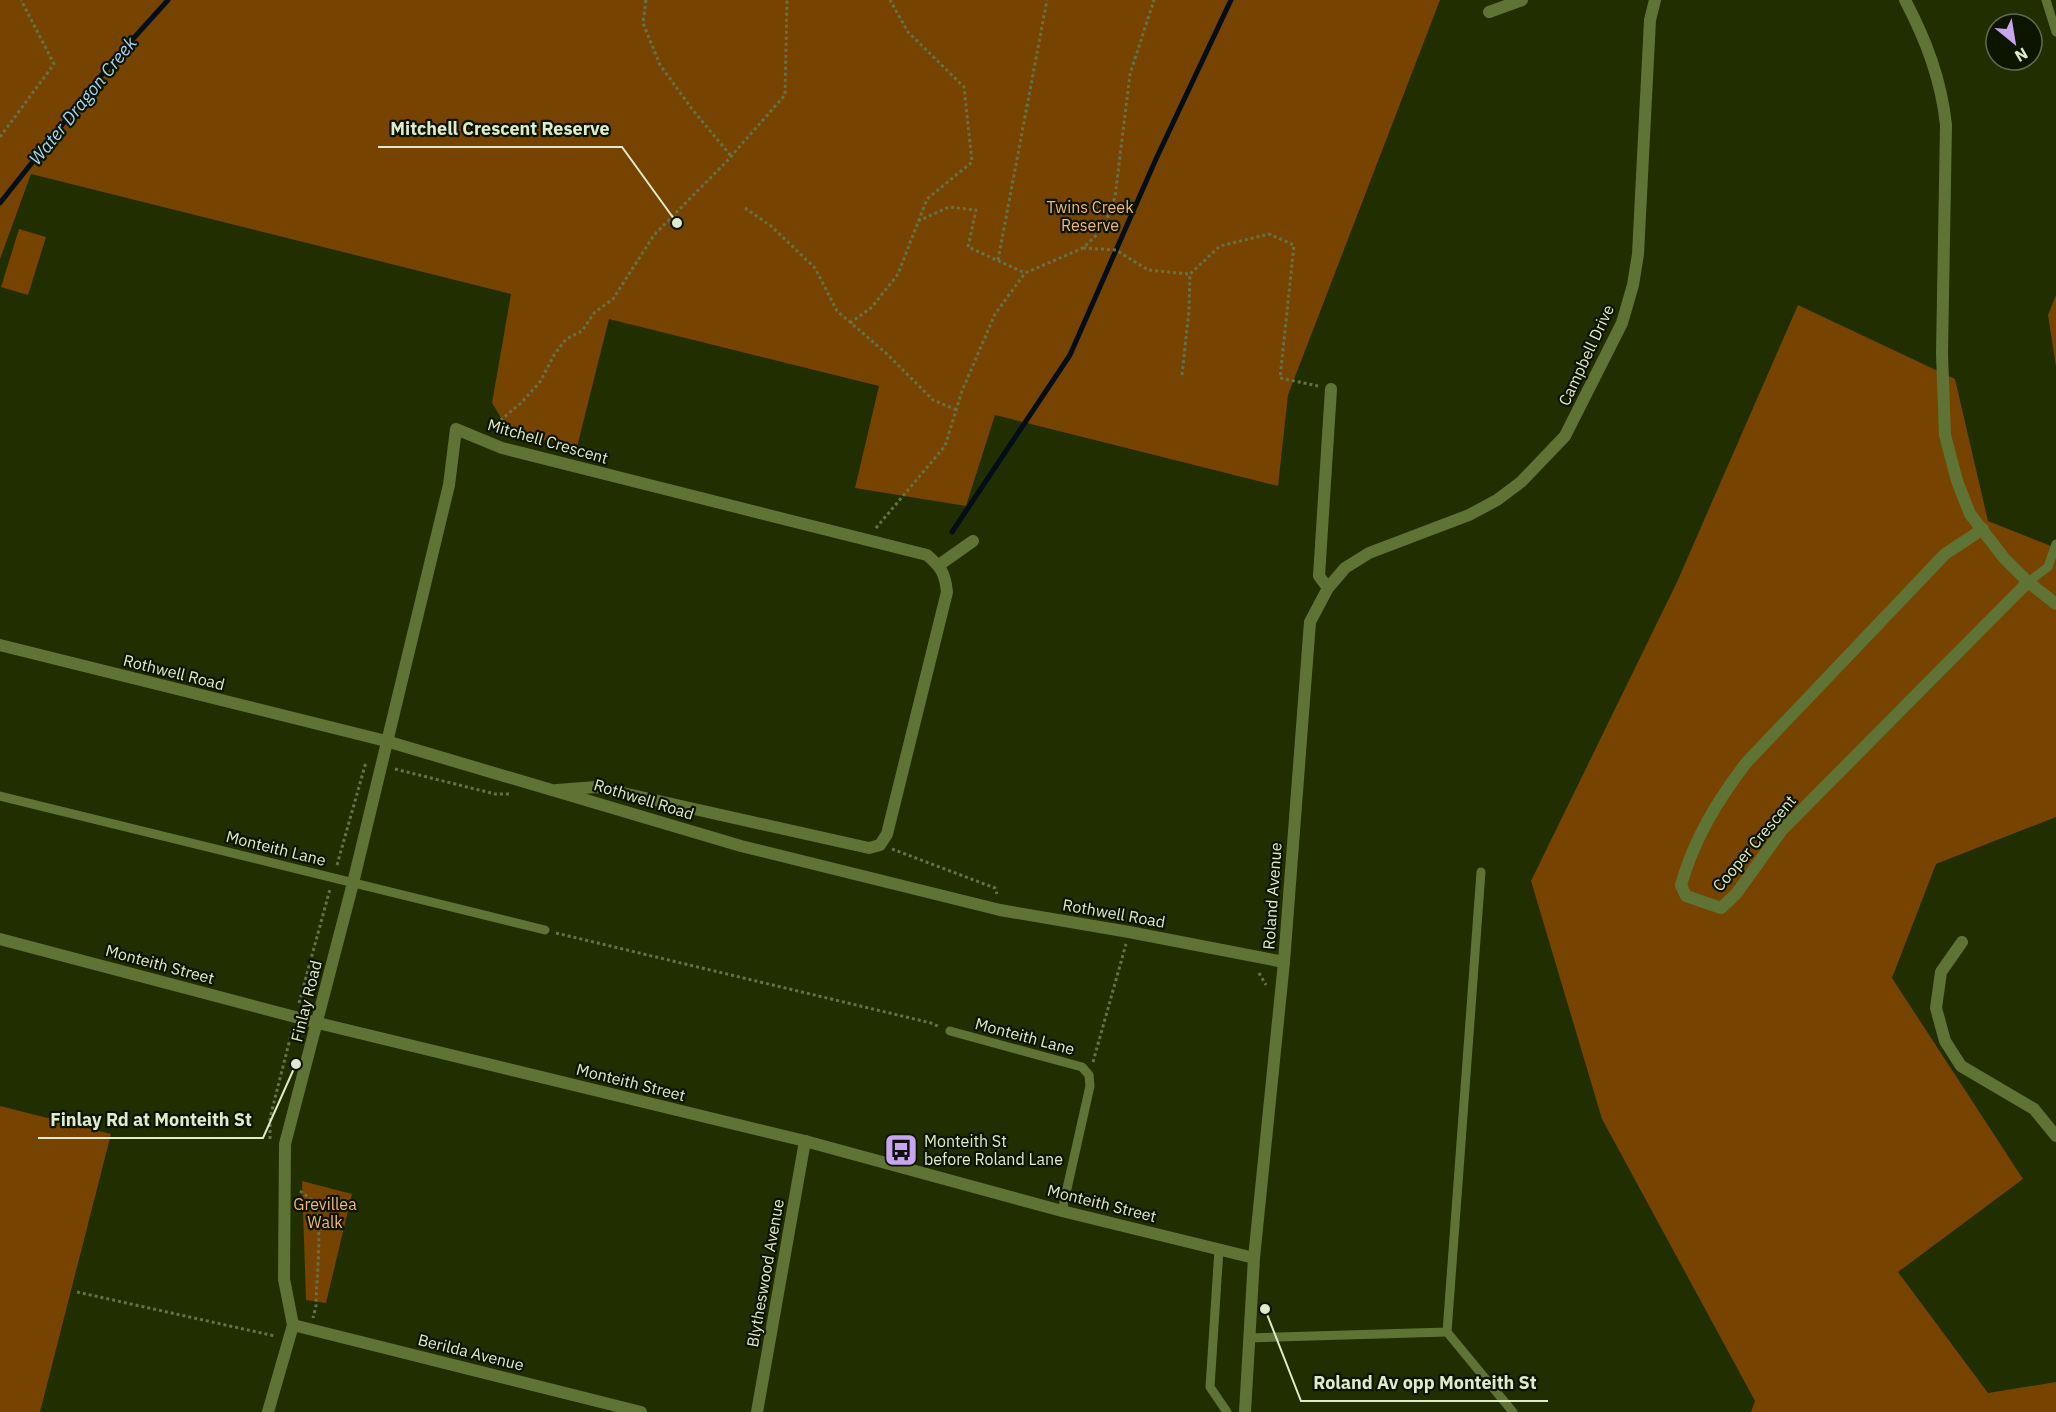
<svg xmlns="http://www.w3.org/2000/svg" width="2056" height="1412" viewBox="0 0 2056 1412" font-family="'IBM Plex Sans',sans-serif">
	<style>
		.green { fill: #764300 }
		.lines { fill: none; stroke-linecap: round; stroke-linejoin: round }
		.stream { stroke: #030e19; stroke-width: 5 }
		.path { stroke: #657249; stroke-width: 3; stroke-dasharray: 3 3; stroke-linecap: butt }
		.lane { stroke: #5f7434; stroke-width: 9 }
		.street { stroke: #5f7434; stroke-width: 12 }
		.labels { text-anchor: middle; stroke-width: 4.5; stroke-linejoin: round; paint-order: stroke }
		.park-label { font-size: 16px; fill: #f4b578; stroke: #0d1400 }
		.street-label { font-size: 16px; fill: #dfebcc; stroke: #0d1400 }
		.poi-label { font-size: 16px; fill: #dfebcc; stroke: #0d1400; text-anchor: start }
		.water-label { font-size: 18px; font-style: italic; fill: #a6d3f9; stroke: #0d1400 }
		.leader { fill: none; stroke: #dfebcc; stroke-width: 2 }
		.callout-dot { fill: #dfebcc; stroke: #0d1400; stroke-width: 2 }
		.callout-label { font-size: 18px; text-anchor: middle; font-weight: bold; fill: #dfebcc; stroke: #0d1400; stroke-width: 4.5; stroke-linejoin: round; paint-order: stroke }
	</style>
	<rect width="100%" height="100%" fill="#212e00"/>
	<!-- green -->
	<g class="green">
		<path d="M0 0H1440L1288 395 1278 486 995 415 966 506 855 488 879 386 609 319 577 447C557 442 519 438 505 423 500 417 496 409 492 403L511 294 31 174 0 259Z"/>
		<path d="M19 229 46 237 28 295 1 287Z"/>
		<path d="M2056 295V367L2048 315Z"/>
		<path d="M1798 305 1955 379 1988 521 2056 548V817L1936 864 1892 978 2023 1179 1898 1272 1988 1393 2056 1382V1412H1751L1755 1401 1602 1119 1531 881 1677 582Z"/>
		<path d="M0 1106 111 1134 40 1412H0Z"/>
		<path d="M302 1181 352 1194 326 1303 306 1300Z"/>
	</g>
	<g class="lines">
		<!-- stream -->
		<g class="stream">
			<path d="M0 203 112 62 168 0"/>
			<path d="M952 532 1070 355 1156 159 1231 0"/>
		</g>
		<!-- path -->
		<g class="path">
			<path d="M646 0 643 23 660 65 692 109 731 156"/>
			<path d="M0 137 54 64 21 0"/>
			<path d="M745 208 771 226 815 268 837 311 887 354 933 400 957 410"/>
			<path d="M918 221 949 207 976 210 968 247 1025 273"/>
			<path d="M1083 248 1116 250 1148 270 1189 274"/>
			<path d="M998 260 1047 0"/>
			<path d="M850 323 872 307 898 274 927 199 972 162 964 87 908 32 890 0"/>
			<path d="M1182 375 1189 310 1190 274 1220 246 1269 234 1294 245 1280 378 1318 386"/>
			<path d="M491 428 521 403 540 382 554 355 566 339 582 331 594 313 613 299 654 235 727 161 785 95 787 0"/>
			<path d="M876 528 945 446 962 391 995 314 1025 273 1083 248 1103 229 1115 197 1130 74 1154 0"/>
			<path d="M395 769 495 794H511"/>
			<path d="M892 849 995 888 997 894"/>
			<path d="M337 865 366 762"/>
			<path d="M556 933 931 1023 940 1027"/>
			<path d="M1259 973 1266 985"/>
			<path d="M299 1003 330 889"/>
			<path d="M1093 1062 1126 944"/>
			<path d="M270 1139V1118L292 1031"/>
			<path d="M300 1191C306 1195 313 1200 315 1207 323 1228 316 1281 316 1306L313 1318"/>
			<path d="M77 1292 275 1336"/>
		</g>
		<!-- lane -->
		<g class="lane">
			<path d="M2046 0 2056 32"/>
			<path d="M2028 582 2048 567 2056 544"/>
			<path d="M0 796 545 930"/>
			<path d="M950 1031 1082 1067 1089 1075 1090 1086 1062 1211"/>
			<path d="M1219 1249 1210 1387 1227 1412"/>
			<path d="M1447 1332 1513 1412"/>
			<path d="M1249 1338 1447 1332 1481 872"/>
		</g>
		<!-- street -->
		<g class="street">
			<path d="M1905 0C1926 40 1941 79 1946 125L1942 354 1945 435 1957 481 1970 514 2004 558 2028 582 2056 604"/>
			<path d="M1489 12 1522 0"/>
			<path d="M1983 529 1945 554 1746 763C1717 801 1694 839 1681 885L1686 896 1721 908 1736 894 1782 830 2028 582"/>
			<path d="M939 565 973 541"/>
			<path d="M1328 588 1319 576 1331 389"/>
			<path d="M0 645 386 741 741 846 1000 910 1129 932 1284 962"/>
			<path d="M0 939 318 1023 805 1141 1062 1211 1254 1258"/>
			<path d="M1962 942 1941 972 1936 1008 1945 1041 1961 1066 2034 1109 2056 1136"/>
			<path d="M293 1325 641 1412"/>
			<path d="M268 1412 293 1325 284 1279 285 1144 353 883 449 485 456 429 502 448 927 555C941 567 945 573 947 592L887 834 880 845 869 848 596 787 557 790"/>
			<path d="M757 1412 805 1141"/>
			<path d="M1245 1412 1254 1258 1284 962 1310 622 1328 588 1345 568 1369 553 1469 515 1497 500 1521 482 1565 436 1622 323 1633 285 1638 254 1650 20 1655 0"/>
		</g>
	</g>
	<!-- icons -->
	<defs>
		<symbol id="bus-square" viewBox="-11 -11 22 22"><rect x="-9" y="-9" width="18" height="18" rx="4" fill="#c7a6ef" stroke="#0d1400"/><path d="M-5-6H5V4H4V6H2V4H-2V6H-4V4H-5ZM-3.5-4V0h7V-4ZM-3.5 1.2v1.5H-2V1.2ZM2 1.2v1.5H3.5V1.2Z" fill="#111"/></symbol>
	</defs>
	<g fill-rule="evenodd">
		<use href="#bus-square" x="882" y="1131" width="38" height="38"/>
	</g>
	<g class="labels">
		<!-- park labels -->
		<g class="park-label">
			<text x="1090" y="213">Twins Creek<tspan x="1090" dy="18">Reserve</tspan></text>
			<text x="325" y="1210">Grevillea<tspan x="325" dy="18">Walk</tspan></text>
		</g>
		<!-- street labels -->
		<g class="street-label">
			<text transform="translate(1586 355) rotate(-65)" y="6">Campbell Drive</text>
			<text transform="translate(548 441) rotate(16)" y="6">Mitchell Crescent</text>
			<text transform="translate(174 672) rotate(14)" y="6">Rothwell Road</text>
			<text transform="translate(644 799) rotate(17)" y="6">Rothwell Road</text>
			<text transform="translate(1754 843) rotate(-50)" y="6">Cooper Crescent</text>
			<text transform="translate(276 848) rotate(14)" y="6">Monteith Lane</text>
			<text transform="translate(1272 896) rotate(-86)" y="6">Roland Avenue</text>
			<text transform="translate(1114 913) rotate(10)" y="6">Rothwell Road</text>
			<text transform="translate(160 964) rotate(15)" y="6">Monteith Street</text>
			<text transform="translate(306 1001) rotate(-76)" y="6">Finlay Road</text>
			<text transform="translate(1025 1036) rotate(15)" y="6">Monteith Lane</text>
			<text transform="translate(631 1082) rotate(14)" y="6">Monteith Street</text>
			<text transform="translate(1102 1203) rotate(14)" y="6">Monteith Street</text>
			<text transform="translate(765 1273) rotate(-80)" y="6">Blytheswood Avenue</text>
			<text transform="translate(471 1352) rotate(14)" y="6">Berilda Avenue</text>
		</g>
		<!-- poi labels -->
		<g class="poi-label">
			<text x="924" y="1147">Monteith St<tspan x="924" dy="18">before Roland Lane</tspan></text>
		</g>
		<!-- water labels -->
		<g class="water-label">
			<text transform="translate(83 101) rotate(-51)" y="6">Water Dragon Creek</text>
		</g>
	</g>
	<!-- callouts -->
	<path class="leader" d="M677 223L622 147H378M296 1064L263 1138H38M1265 1309L1301 1401H1548"/>
	<g class="callout-dot">
		<circle cx="677" cy="223" r="6"/>
		<circle cx="296" cy="1064" r="6"/>
		<circle cx="1265" cy="1309" r="6"/>
	</g>
	<g class="callout-label">
		<text x="500" y="135">Mitchell Crescent Reserve</text>
		<text x="151" y="1126">Finlay Rd at Monteith St</text>
		<text x="1425" y="1389">Roland Av opp Monteith St</text>
	</g>
	<!-- north arrow -->
	<g transform="translate(2014 42) rotate(150)"><circle r="28" fill="#0d1400" stroke="#616a52" stroke-width="1.5"/>
	<path d="M0-4.5L10 22L0 15L-10 22Z" fill="#c7a6ef"/>
	<text y="-9" font-size="16" font-weight="bold" text-anchor="middle" fill="#dfebcc">N</text>
	</g>
</svg>
